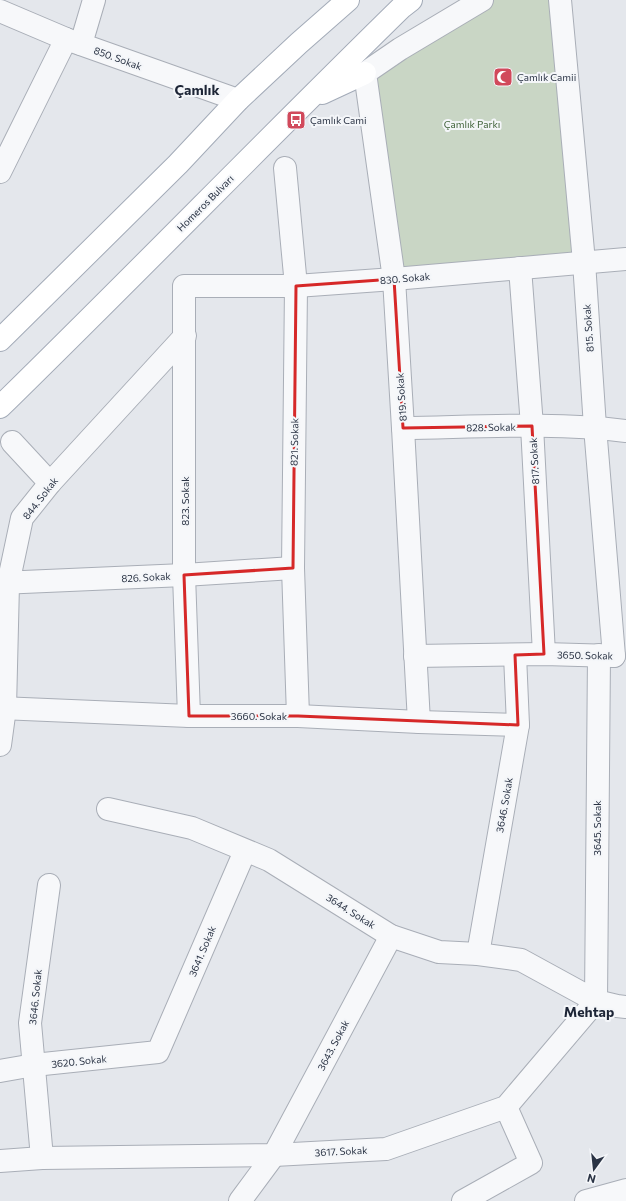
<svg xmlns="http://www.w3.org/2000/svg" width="626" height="1201" viewBox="0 0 626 1201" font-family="Commissioner,sans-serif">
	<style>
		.green { fill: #c9d6c5 }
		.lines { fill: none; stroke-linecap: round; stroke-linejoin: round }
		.minor-casing { stroke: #a9aeb7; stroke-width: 24 }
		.major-casing { stroke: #a3abb8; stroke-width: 24 }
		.minor { stroke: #f7f8fa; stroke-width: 22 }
		.major { stroke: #fff; stroke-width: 22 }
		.marked { fill: none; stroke: #d62828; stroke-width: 3; stroke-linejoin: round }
		.labels { text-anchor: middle; stroke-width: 4; stroke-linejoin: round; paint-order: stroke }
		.street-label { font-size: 10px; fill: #2b3445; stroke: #f4f6f9 }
		.poi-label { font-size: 10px; fill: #2b3445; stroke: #f4f6f9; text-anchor: start }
		.park-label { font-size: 10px; fill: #3f6138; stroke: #f4f6f9 }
		.district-label { font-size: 14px; font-weight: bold; fill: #1d2536; stroke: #f4f6f9 }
	</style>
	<rect width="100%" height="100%" fill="#e4e7ec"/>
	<!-- green -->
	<path class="green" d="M482 0H560L584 262 394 279 365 73Z"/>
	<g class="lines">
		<defs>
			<g id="minor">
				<path d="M560 0 584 262 595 427 614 656"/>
				<path d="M0 11 66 39 238 100"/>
				<path d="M81 44 94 0"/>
				<path d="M285 168 296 286 293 568 298 716"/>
				<path d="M0 172 66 39"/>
				<path d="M520 268 532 426 544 654"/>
				<path d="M403 428C477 427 553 422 626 431"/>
				<path d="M12 442 50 483"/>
				<path d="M0 583 184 575 293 568"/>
				<path d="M415 656 544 654 614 656"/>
				<path d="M0 708 189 716H298L419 722 518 725"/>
				<path d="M189 716 184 575V286H296L394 279 626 259"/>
				<path d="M419 722 403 428 394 279 365 73 400 49 482 0"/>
				<path d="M0 745 5 708 8 584 22 518 50 483 185 336"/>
				<path d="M108 809 192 828 269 860 391 936 439 952 478 954 521 960 596 1001 599 655"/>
				<path d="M478 954 518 725 515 655"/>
				<path d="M0 1071 34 1065 158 1052 245 851"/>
				<path d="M42 1158 30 1023 49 885"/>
				<path d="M0 1161 42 1158 274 1155 386 1149 506 1107 596 1001 617 1006 626 1007"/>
				<path d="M240 1201 274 1155 391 936"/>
				<path d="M463 1201 531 1163 506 1107"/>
				<path d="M586 1201 626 1190"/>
			</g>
			<g id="major">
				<path d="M322 93 365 73"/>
				<path d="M0 340 178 164 238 100 299 43 348 0"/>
				<path d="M0 407C135 275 267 139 402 7L411 0"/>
			</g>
		</defs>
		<!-- minor casing -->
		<use href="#minor" class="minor-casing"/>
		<!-- major casing -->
		<use href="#major" class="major-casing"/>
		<!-- minor -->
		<use href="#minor" class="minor"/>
		<!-- major -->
		<use href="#major" class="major"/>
	</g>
	<!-- marked area -->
	<path class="marked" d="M394 279 403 428 532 426 544 654 515 655 518 725 298 716H189L184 575 293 568 296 286Z"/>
	<!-- icons -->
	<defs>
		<symbol id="mosque-square" viewBox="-11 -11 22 22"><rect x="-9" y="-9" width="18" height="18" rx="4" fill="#d1495b" stroke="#f4f6f9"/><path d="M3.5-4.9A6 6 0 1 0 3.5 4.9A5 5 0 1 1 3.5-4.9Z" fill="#fff"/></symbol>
		<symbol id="bus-square" viewBox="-11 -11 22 22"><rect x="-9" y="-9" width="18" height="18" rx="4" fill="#d1495b" stroke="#f4f6f9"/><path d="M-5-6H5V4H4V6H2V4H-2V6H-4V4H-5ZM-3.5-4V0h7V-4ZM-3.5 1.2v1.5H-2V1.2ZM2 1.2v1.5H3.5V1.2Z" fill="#fff"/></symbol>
	</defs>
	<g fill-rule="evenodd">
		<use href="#mosque-square" x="492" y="66" width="22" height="22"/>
		<use href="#bus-square" x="285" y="109" width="22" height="22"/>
	</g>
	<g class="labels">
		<!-- street labels -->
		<g class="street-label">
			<text transform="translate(118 58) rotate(20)" y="4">850. Sokak</text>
			<text transform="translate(205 203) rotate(-45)" y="4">Homeros Bulvarı</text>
			<text transform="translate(405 278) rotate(-5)" y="4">830. Sokak</text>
			<text transform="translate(588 328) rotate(-94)" y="4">815. Sokak</text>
			<text transform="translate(401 397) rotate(-94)" y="4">819. Sokak</text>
			<text transform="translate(491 427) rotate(-1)" y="4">828. Sokak</text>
			<text transform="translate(294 442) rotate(-89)" y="4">821. Sokak</text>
			<text transform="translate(534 461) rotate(-93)" y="4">817. Sokak</text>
			<text transform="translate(40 498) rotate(-52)" y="4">844. Sokak</text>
			<text transform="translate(185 501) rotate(-90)" y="4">823. Sokak</text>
			<text transform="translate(146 577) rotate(-3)" y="4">826. Sokak</text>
			<text transform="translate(585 655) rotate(1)" y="4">3650. Sokak</text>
			<text x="259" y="720">3660. Sokak</text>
			<text transform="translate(504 805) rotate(-80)" y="4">3646. Sokak</text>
			<text transform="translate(597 828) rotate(-90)" y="4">3645. Sokak</text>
			<text transform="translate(351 911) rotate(32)" y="4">3644. Sokak</text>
			<text transform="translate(202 951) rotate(-67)" y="4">3641. Sokak</text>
			<text transform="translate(35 997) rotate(-84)" y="4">3646. Sokak</text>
			<text transform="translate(333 1045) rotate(-62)" y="4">3643. Sokak</text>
			<text transform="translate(79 1061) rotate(-6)" y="4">3620. Sokak</text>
			<text transform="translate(341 1151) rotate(-3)" y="4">3617. Sokak</text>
		</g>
		<!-- poi labels -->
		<g class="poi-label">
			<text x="517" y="81">Çamlık Camii</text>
			<text x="310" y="124">Çamlık Cami</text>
		</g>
		<!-- park labels -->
		<g class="park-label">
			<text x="472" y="128">Çamlık Parkı</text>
		</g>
		<!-- district labels -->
		<g class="district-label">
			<text x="197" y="95">Çamlık</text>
			<text x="589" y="1017">Mehtap</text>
		</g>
	</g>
	<!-- north arrow -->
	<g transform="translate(594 1169) rotate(195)" stroke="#f4f6f9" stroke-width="3" paint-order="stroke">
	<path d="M0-3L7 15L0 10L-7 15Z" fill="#2b3445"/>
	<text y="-6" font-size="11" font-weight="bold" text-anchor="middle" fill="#2b3445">N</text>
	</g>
</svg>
